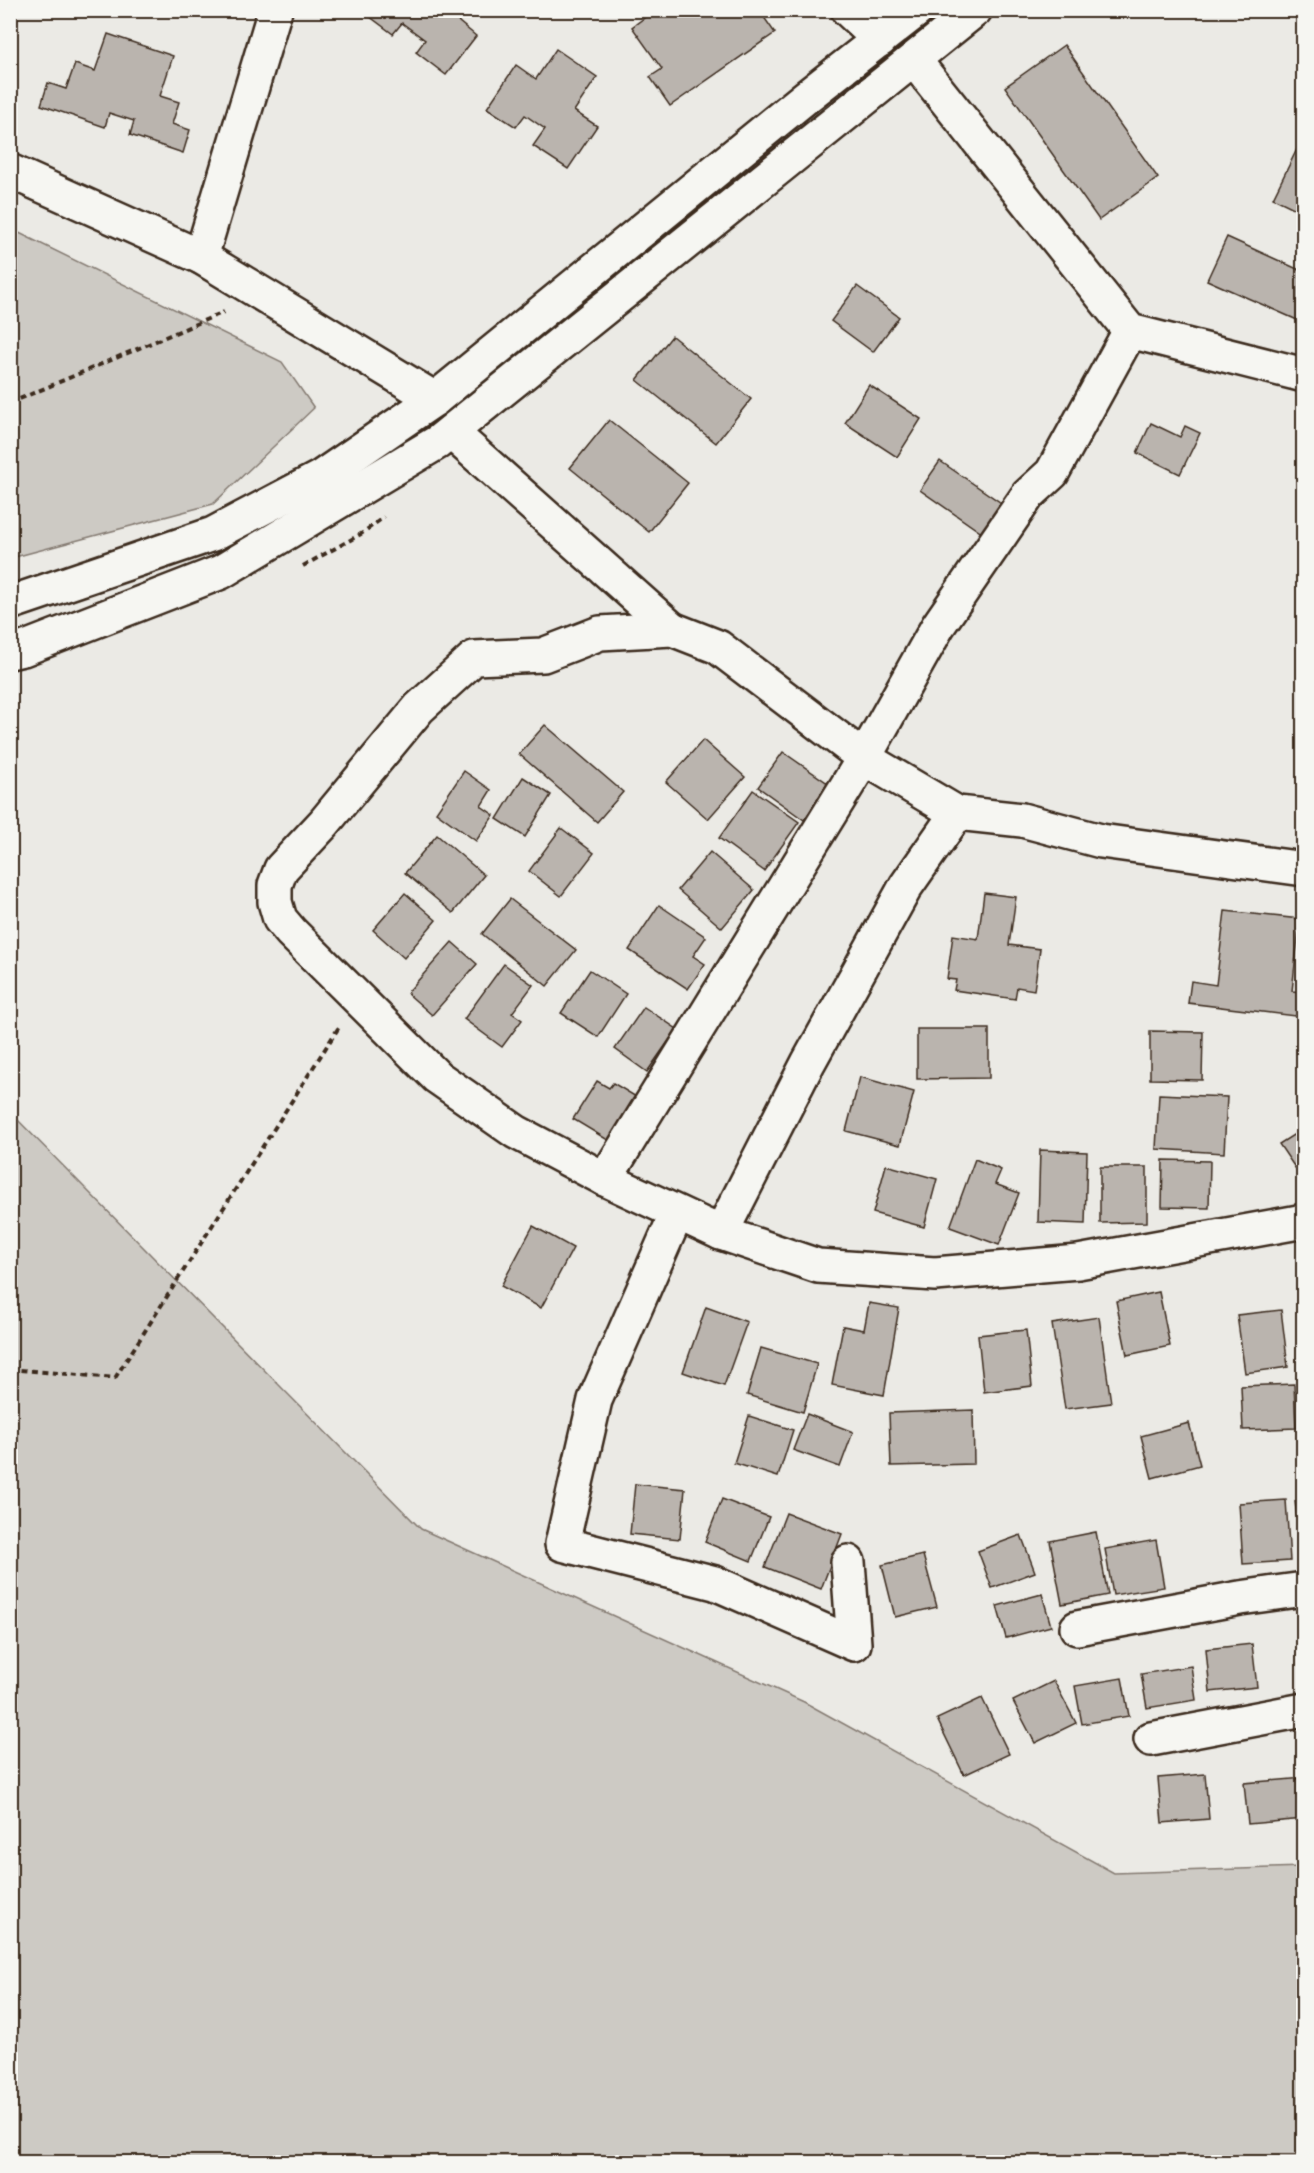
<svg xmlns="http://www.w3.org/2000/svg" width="1314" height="2173" viewBox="0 0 1314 2173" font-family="Kalam,sans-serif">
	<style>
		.green { fill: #cdcac4; stroke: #847a71; stroke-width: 1.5 }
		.building { fill: #bab4ae; stroke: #3b2a1e; stroke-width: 1.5 }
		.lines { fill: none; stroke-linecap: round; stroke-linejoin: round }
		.minor-casing { stroke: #3b2a1e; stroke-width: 38 }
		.tertiary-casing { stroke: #3b2a1e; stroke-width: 38 }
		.path { stroke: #3b2a1e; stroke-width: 4; stroke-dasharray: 6 4.5; stroke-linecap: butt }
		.minor { stroke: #f6f6f2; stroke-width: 33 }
		.tertiary { stroke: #f6f6f2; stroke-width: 33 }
	</style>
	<rect width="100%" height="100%" fill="#ebeae5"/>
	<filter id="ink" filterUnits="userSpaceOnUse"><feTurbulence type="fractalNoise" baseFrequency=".0167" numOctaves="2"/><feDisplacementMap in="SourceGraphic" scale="12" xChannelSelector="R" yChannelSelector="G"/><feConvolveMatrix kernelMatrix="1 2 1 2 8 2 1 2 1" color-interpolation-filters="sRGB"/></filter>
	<g filter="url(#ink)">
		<!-- green -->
		<g class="green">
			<path d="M11 229 282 362 314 408 213 504 11 558Z"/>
			<path d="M11 1113 421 1529 804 1702 1114 1873 1303 1867V2162H11Z"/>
		</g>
		<!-- building -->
		<g class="building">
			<path d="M367 10H456L452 16 476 36 446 75 416 52 425 40 402 23 393 34 365 13Z"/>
			<path d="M655 10H759L775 33 670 106 650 77 662 69 632 27Z"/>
			<path d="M108 34 173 56 160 96 179 102 172 124 190 130 183 153 130 135 134 121 109 113 105 127 41 105 48 83 66 89 75 64 95 71Z"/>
			<path d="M1064 45 1158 178 1099 220 1005 87Z"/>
			<path d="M556 49 597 77 574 111 597 126 568 169 533 146 545 129 525 115 516 127 487 108 516 65 536 79Z"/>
			<path d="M1304 135V213L1273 198Z"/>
			<path d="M1227 237 1304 272V323L1207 280Z"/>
			<path d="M857 286 899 317 873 352 831 321Z"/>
			<path d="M672 336 751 399 716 443 637 380Z"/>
			<path d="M869 385 921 419 897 457 845 423Z"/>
			<path d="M609 420 688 483 649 532 570 468Z"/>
			<path d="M1151 423 1180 437 1185 426 1200 433 1180 474 1137 453Z"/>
			<path d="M940 461 1007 507 986 536 920 490Z"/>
			<path d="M545 725 623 792 597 822 519 754Z"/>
			<path d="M703 740 745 777 708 819 666 782Z"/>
			<path d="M783 752 829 784 804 820 758 787Z"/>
			<path d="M464 771 491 790 481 806 494 815 476 841 436 812Z"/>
			<path d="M523 777 551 795 525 837 497 819Z"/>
			<path d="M753 790 799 822 764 871 719 838Z"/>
			<path d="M561 828 594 853 561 896 529 871Z"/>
			<path d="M437 835 484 875 453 913 405 873Z"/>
			<path d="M710 852 754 890 722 928 678 890Z"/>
			<path d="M405 893 436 920 404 958 373 930Z"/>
			<path d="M984 893 1016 897 1009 945 1040 949 1034 990 1017 987 1015 999 954 990 956 980 947 979 953 935 978 939Z"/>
			<path d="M510 899 576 950 547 986 482 934Z"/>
			<path d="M659 905 706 937 693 956 705 964 688 989 629 950Z"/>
			<path d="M1225 911 1300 919 1292 991 1304 992V1017L1188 1003 1191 981 1216 985Z"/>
			<path d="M452 942 477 964 432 1015 407 993Z"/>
			<path d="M504 964 533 985 512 1013 522 1020 502 1047 464 1019Z"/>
			<path d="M590 970 626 994 598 1037 561 1013Z"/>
			<path d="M644 1007 677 1029 647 1072 615 1049Z"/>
			<path d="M917 1029H989V1078L917 1079Z"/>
			<path d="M1150 1031 1203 1032 1202 1080 1150 1079Z"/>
			<path d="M860 1077 914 1092 900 1145 846 1131Z"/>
			<path d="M597 1081 609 1088 613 1083 643 1101 616 1145 573 1119Z"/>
			<path d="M1159 1094 1227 1097 1224 1153 1156 1149Z"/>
			<path d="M1304 1128V1181L1279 1144Z"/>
			<path d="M1040 1150 1087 1152 1085 1224 1038 1222Z"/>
			<path d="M975 1159 1001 1170 995 1184 1019 1193 999 1245 950 1227Z"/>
			<path d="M1163 1160 1210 1161 1209 1208 1162 1207Z"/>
			<path d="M886 1165 937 1179 924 1227 873 1213Z"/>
			<path d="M1100 1167H1147V1222L1100 1223Z"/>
			<path d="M533 1226 573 1248 541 1308 501 1286Z"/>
			<path d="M1159 1292 1170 1346 1127 1355 1116 1301Z"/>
			<path d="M869 1303 899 1308 884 1395 832 1385 843 1326 864 1330Z"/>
			<path d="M706 1307 747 1322 724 1386 683 1372Z"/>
			<path d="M1281 1310 1288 1367 1245 1373 1237 1315Z"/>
			<path d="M1099 1317 1111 1403 1065 1409 1052 1324Z"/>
			<path d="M1026 1330 1032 1386 984 1392 978 1335Z"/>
			<path d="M761 1348 817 1364 803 1412 747 1395Z"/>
			<path d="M1294 1384 1296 1428 1243 1430 1241 1386Z"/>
			<path d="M973 1410 974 1464 891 1466 889 1413Z"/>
			<path d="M807 1414 853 1432 840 1467 793 1450Z"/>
			<path d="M749 1416 793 1430 778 1477 734 1463Z"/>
			<path d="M1189 1423 1200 1465 1152 1478 1141 1436Z"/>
			<path d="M635 1484 685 1489 680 1539 630 1534Z"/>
			<path d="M722 1499 769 1517 751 1561 705 1542Z"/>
			<path d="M1286 1500 1290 1561 1243 1564 1239 1503Z"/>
			<path d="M1304 1500V1555H1301L1295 1501Z"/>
			<path d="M786 1513 842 1534 821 1589 765 1567Z"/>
			<path d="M1096 1532 1108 1595 1062 1604 1050 1541Z"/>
			<path d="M1021 1535 1035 1572 992 1588 978 1551Z"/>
			<path d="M1156 1540 1164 1587 1113 1595 1105 1549Z"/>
			<path d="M923 1555 937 1607 895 1617 882 1565Z"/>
			<path d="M1042 1594 1051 1626 1006 1638 997 1606Z"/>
			<path d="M1252 1644 1257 1687 1210 1692 1206 1649Z"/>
			<path d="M1191 1666 1196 1700 1147 1708 1141 1674Z"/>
			<path d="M1122 1678 1129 1716 1082 1724 1075 1686Z"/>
			<path d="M1054 1681 1076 1723 1035 1743 1013 1701Z"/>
			<path d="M982 1698 1009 1754 964 1775 937 1719Z"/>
			<path d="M1205 1774 1209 1819 1162 1823 1158 1778Z"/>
			<path d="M1304 1778V1819L1248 1824 1244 1783Z"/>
		</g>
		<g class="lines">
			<defs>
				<g id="minor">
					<path d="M848 10 880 40"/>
					<path d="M914 60 1130 331 1304 375"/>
					<path d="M10 171 201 257 435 399"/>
					<path d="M201 257 275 10"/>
					<path d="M451 432 672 629"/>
					<path d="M1304 869 1101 841 1022 820 957 813 864 758 718 647 672 629 600 633 543 655 474 658 419 708 324 823 281 869 275 885V902L280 919 291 932 437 1077 516 1132 605 1179 721 1233 818 1266 935 1274 1078 1262 1304 1221"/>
					<path d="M605 1179 864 758 938 626 1028 495 1052 473 1130 331"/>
					<path d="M677 1213 595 1400 562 1544 715 1583 854 1644 848 1562"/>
					<path d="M721 1233 808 1063 906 886 957 813"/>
					<path d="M1077 1628 1240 1598 1304 1589"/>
					<path d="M1151 1739 1304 1710"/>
				</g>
				<g id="tertiary">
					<path d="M10 603 213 534 321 477 435 399 806 97 917 10"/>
					<path d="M10 652 23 649 221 572 438 442 975 10"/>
				</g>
			</defs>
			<!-- minor casing -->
			<use href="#minor" class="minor-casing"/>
			<!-- tertiary casing -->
			<use href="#tertiary" class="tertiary-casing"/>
			<!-- path -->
			<g class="path">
				<path d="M10 403 224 312"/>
				<path d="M303 566 361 534 384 517"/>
				<path d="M10 1369 115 1378 339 1027"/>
			</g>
			<!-- minor -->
			<use href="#minor" class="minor"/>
			<!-- tertiary -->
			<use href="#tertiary" class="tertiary"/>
		</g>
	</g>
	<!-- margin -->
	<rect width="1314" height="2173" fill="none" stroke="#f6f6f2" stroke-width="36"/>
	<rect x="18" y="18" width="1278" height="2137" fill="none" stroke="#3b2a1e" stroke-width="2" filter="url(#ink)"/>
</svg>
